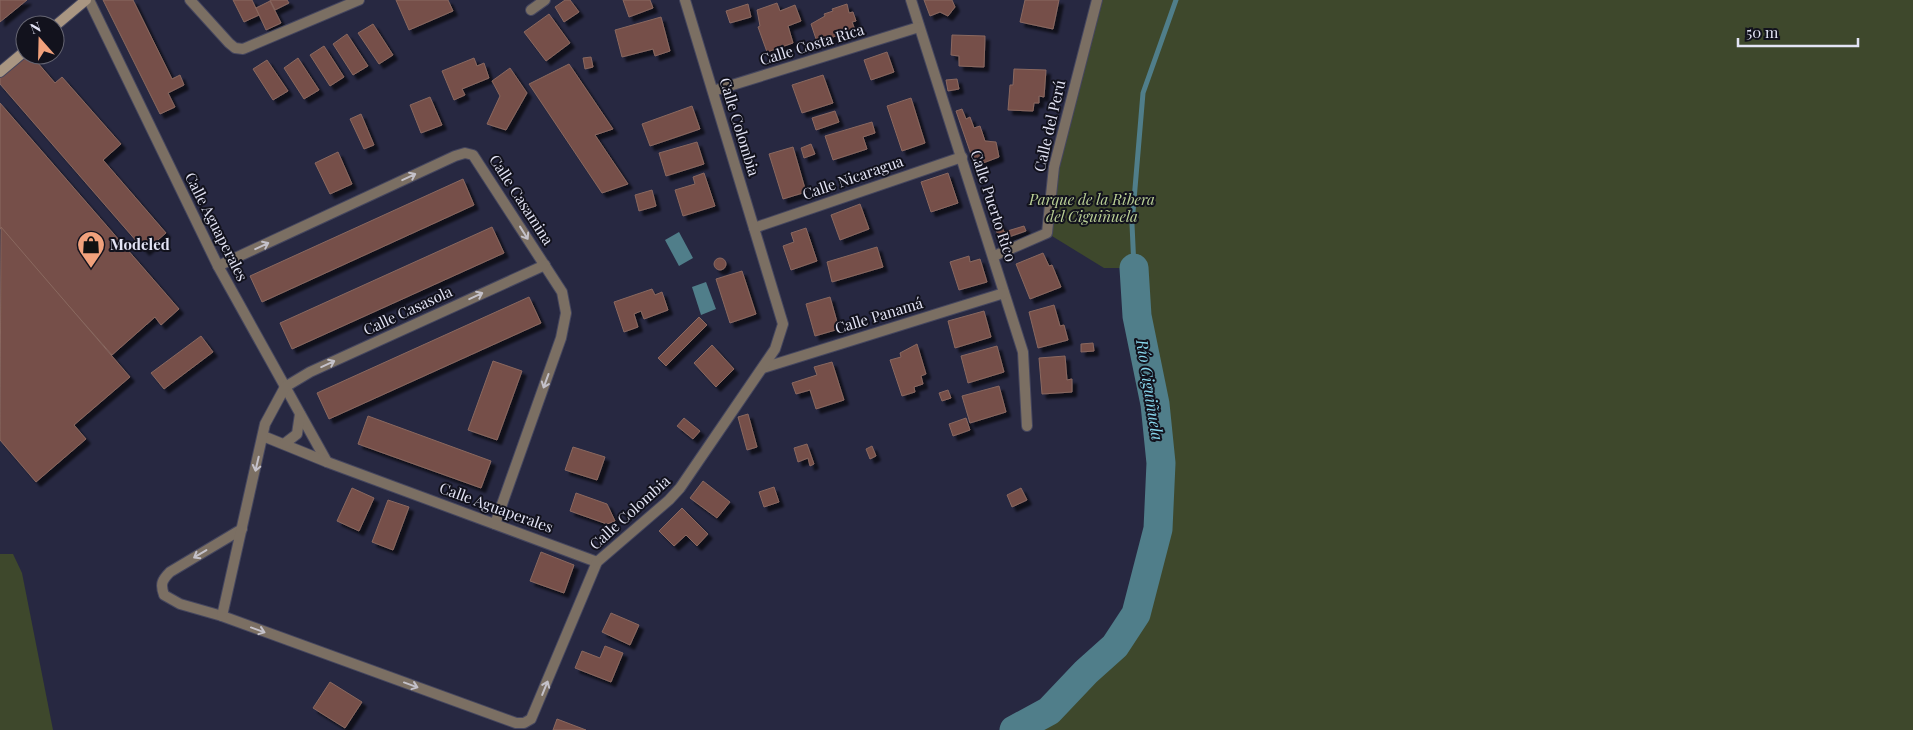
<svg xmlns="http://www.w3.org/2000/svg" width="1913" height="730" viewBox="0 0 1913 730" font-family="'Playfair Display',serif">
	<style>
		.green { fill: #3e482c }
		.water { fill: #507e8a }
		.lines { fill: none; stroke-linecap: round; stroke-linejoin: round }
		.stream { stroke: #507e8a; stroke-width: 5 }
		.river { stroke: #507e8a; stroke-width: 29 }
		.building { fill: #765048; stroke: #8a6860; filter: url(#shadow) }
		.street-casing { stroke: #45465e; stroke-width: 12 }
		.secondary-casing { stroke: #45465e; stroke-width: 12 }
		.street { stroke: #7b6f63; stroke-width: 10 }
		.secondary { stroke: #a99682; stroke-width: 10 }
		.oneway { stroke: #c4c1c9 }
		.labels { text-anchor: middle; stroke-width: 4; stroke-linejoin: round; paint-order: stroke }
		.street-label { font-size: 15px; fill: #e3e4f5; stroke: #12121d }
		.park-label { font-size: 15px; font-style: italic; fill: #bbd196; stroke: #12121d }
		.poi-label { font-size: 15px; font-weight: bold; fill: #e3e4f5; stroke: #12121d; text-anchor: start }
		.water-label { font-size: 16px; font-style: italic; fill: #87d6ec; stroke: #12121d }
	</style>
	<defs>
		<filter id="shadow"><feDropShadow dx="4.5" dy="4.5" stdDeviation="1" flood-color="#0009"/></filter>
	</defs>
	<rect width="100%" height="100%" fill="#272841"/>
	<!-- green -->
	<g class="green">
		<path d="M1097 0H1913V730H1014L1049 711 1085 672 1115 646 1136 614 1158 529 1161 463 1155 404 1137 316 1134 268H1104L1047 233 1054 167Z"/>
		<path d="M0 554H13L22 573 53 730H0Z"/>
	</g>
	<!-- water -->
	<g class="water">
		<path d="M679 232 693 258 679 266 665 240Z"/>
		<path d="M706 282 716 309 701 315 692 287Z"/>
	</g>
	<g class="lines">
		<!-- stream -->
		<path class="stream" d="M1134 268 1132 224 1143 93 1176 0"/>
		<!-- river -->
		<path class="river" d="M1014 730 1049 711 1086 672 1115 646 1136 614 1158 529 1161 463 1155 404 1137 316 1134 268"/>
	</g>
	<!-- building -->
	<g class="building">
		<path d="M0 0H27L0 22Z"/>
		<path d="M103 0H133L172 79 180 75 184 85 168 93 175 107 160 114Z"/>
		<path d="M233 0H252L259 15 244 22Z"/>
		<path d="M270 0H287L289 3 275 10Z"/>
		<path d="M396 0H448L453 11 409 30Z"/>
		<path d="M565 0H570L579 12 564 22 555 7Z"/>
		<path d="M623 0H650L653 8 629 17Z"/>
		<path d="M924 0H952L955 7 948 16 940 12 930 16Z"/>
		<path d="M1025 0H1059L1053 29 1020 22Z"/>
		<path d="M270 1 281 23 266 30 256 8Z"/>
		<path d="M777 3 780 11 795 5 801 21 788 26 793 43 767 52 758 27 760 26 757 10Z"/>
		<path d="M748 4 751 17 730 23 726 11Z"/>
		<path d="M847 4 849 13 853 12 856 21 852 22 855 30 817 42 811 24 825 16 824 14 833 11 832 9Z"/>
		<path d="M549 14 570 43 546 61 524 32Z"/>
		<path d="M661 17 670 51 655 56 653 49 622 57 615 30Z"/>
		<path d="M373 24 393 55 379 64 358 33Z"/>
		<path d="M347 34 368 66 353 75 333 44Z"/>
		<path d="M952 35 985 36 984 67 959 66V56L951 55Z"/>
		<path d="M324 46 344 77 330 86 310 55Z"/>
		<path d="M887 52 894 72 871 80 864 60Z"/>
		<path d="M27 55H31L55 83 62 77 121 144 103 160 166 233 145 251 0 84V78Z"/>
		<path d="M591 57 593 67 585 69 583 58Z"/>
		<path d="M298 58 319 90 304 99 284 68Z"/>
		<path d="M474 58 477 66 484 63 489 78 462 89 465 95 454 100 442 71Z"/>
		<path d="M267 60 288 91 273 100 253 69Z"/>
		<path d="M569 64 613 129 595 135 628 184 602 193 529 84Z"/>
		<path d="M510 68 527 93 506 130 487 124 500 96 492 81Z"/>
		<path d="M1014 69 1046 70 1044 97 1039 96V103H1034L1033 111 1008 110 1010 85H1013Z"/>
		<path d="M823 75 833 103 802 113 792 85Z"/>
		<path d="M957 79 959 89 948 91 946 80Z"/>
		<path d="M430 97 442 125 421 133 410 105Z"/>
		<path d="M911 98 925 143 902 151 887 106Z"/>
		<path d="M0 103 179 309 161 325 155 317 112 355 0 228Z"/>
		<path d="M692 106 700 129 650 146 642 124Z"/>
		<path d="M962 109 966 119 970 117 974 128 980 126 985 141 996 142 999 157 975 166 956 111Z"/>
		<path d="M835 111 839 122 816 130 812 118Z"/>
		<path d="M361 114 374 145 364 149 350 119Z"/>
		<path d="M872 122 875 133 863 137 867 149 833 160 825 136Z"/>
		<path d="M697 142 704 164 666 176 659 153Z"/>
		<path d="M811 144 815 154 804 158 801 148Z"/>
		<path d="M793 147 806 192 783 199 769 154Z"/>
		<path d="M338 152 352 184 330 194 315 163Z"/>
		<path d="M704 173 715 206 683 216 675 190 695 184 693 177Z"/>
		<path d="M948 173 958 203 931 212 921 182Z"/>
		<path d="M463 179 474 205 262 302 250 276Z"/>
		<path d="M652 190 656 206 639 211 635 195Z"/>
		<path d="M860 204 869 229 840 240 831 215Z"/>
		<path d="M1000 222 1004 232 1024 226 1026 231 1000 240 994 225Z"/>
		<path d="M1 227 130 377 74 425 86 439 36 482 0 440Z"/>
		<path d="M492 227 504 253 292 349 280 323Z"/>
		<path d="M806 228 817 261 791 270 783 246 794 242 791 233Z"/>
		<path d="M877 247 883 267 832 282 827 262Z"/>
		<path d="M1043 253 1049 266 1052 265 1061 287 1030 299 1016 264Z"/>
		<path d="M969 256 970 262 980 259 987 282 959 290 950 262Z"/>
		<circle cx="720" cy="264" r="6"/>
		<path d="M742 271 756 314 730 323 716 279Z"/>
		<path d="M652 289 655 295 662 292 668 310 644 319 641 311 634 314 638 327 624 332 614 302Z"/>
		<path d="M529 297 541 323 329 419 317 393Z"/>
		<path d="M830 297 839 329 815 336 806 304Z"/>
		<path d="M1054 305 1060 326 1064 325 1068 340 1038 348 1029 312Z"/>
		<path d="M984 311 991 337 955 348 948 321Z"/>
		<path d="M699 317 707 325 666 366 658 358Z"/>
		<path d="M201 336 213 352 164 389 151 373Z"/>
		<path d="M1093 343 1094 351 1081 352V344Z"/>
		<path d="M917 344 926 374 921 376 923 384 914 387 915 392 902 396 890 360 901 357 900 353Z"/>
		<path d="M712 345 734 369 716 387 694 363Z"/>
		<path d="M997 346 1004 372 968 383 961 356Z"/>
		<path d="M1065 356 1067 380 1072 379V392L1042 394 1039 358Z"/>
		<path d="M493 361 522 371 497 440 468 430Z"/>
		<path d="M832 362 844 400 816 409 810 390 796 394 792 383 817 375 814 367Z"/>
		<path d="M999 386 1006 412 970 423 962 396Z"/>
		<path d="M948 390 951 398 942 401 939 393Z"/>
		<path d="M748 414 757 447 747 450 738 417Z"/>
		<path d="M368 416 491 461 481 488 358 444Z"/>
		<path d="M684 418 700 431 693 439 677 426Z"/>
		<path d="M966 418 970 430 953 436 949 424Z"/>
		<path d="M807 444 814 464 810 466 808 458 798 462 794 448Z"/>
		<path d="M872 446 876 456 870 459 866 449Z"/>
		<path d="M573 447 605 457 597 480 565 470Z"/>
		<path d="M703 481 730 502 717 518 690 498Z"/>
		<path d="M774 487 779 502 764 507 759 492Z"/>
		<path d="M352 488 374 498 359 531 337 521Z"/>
		<path d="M1021 488 1027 500 1012 507 1007 495Z"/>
		<path d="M576 493 607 504 615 521 607 524 570 511Z"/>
		<path d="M388 500 409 507 393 550 372 542Z"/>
		<path d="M682 508 708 534 697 546 686 535 674 546 659 531Z"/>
		<path d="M541 552 574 565 564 593 530 581Z"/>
		<path d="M611 613 639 625 630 645 602 632Z"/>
		<path d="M605 646 623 653 611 682 575 668 582 651 600 658Z"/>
		<path d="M330 682 362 702 345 728 313 708Z"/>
		<path d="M557 719 586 730H553Z"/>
	</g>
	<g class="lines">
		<defs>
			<g id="street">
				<path d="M89 0 218 266 327 462"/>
				<path d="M190 0 229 43 235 48 243 49 359 0"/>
				<path d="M911 0 1023 352 1027 426"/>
				<path d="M531 10 545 0"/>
				<path d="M713 91 919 27"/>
				<path d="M754 228 962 157"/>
				<path d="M994 256 1047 233 1054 167 1097 0"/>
				<path d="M218 266 455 156 465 153 473 155 562 292 566 313 561 338 495 524"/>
				<path d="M763 368 1004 293"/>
				<path d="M263 436 327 462 597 562"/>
				<path d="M284 444 297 434 300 414"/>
				<path d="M242 529 170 572C162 580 160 584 164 595L180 604 222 616 516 723H524L531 719 597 562 669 500 680 488 775 349 783 324 685 0"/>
				<path d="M222 616 265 424 285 387 310 372 545 265"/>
			</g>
			<g id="secondary">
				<path d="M55 26 86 0"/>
				<path d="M0 72 25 51"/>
			</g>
		</defs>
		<!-- street casing -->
		<use href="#street" class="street-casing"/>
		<!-- secondary casing -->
		<use href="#secondary" class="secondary-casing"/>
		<!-- street -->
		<use href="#street" class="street"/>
		<!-- secondary -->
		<use href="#secondary" class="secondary"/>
	</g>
	<!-- one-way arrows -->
	<defs><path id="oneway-shaft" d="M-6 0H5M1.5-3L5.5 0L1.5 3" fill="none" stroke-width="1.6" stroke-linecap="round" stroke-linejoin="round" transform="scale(1.25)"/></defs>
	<g class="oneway">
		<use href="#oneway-shaft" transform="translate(409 177) rotate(-25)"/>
		<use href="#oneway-shaft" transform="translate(524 233) rotate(58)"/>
		<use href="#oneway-shaft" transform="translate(262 246) rotate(-25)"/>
		<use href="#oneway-shaft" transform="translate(476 296) rotate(-25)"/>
		<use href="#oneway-shaft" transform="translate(328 364) rotate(-25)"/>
		<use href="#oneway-shaft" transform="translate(546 381) rotate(110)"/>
		<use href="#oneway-shaft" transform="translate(257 464) rotate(103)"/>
		<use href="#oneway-shaft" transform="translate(200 554) rotate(149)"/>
		<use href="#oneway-shaft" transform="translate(258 630) rotate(20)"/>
		<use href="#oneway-shaft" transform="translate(411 685) rotate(20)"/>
		<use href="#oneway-shaft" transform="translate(545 688) rotate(-68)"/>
	</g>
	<!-- icons -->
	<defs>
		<symbol id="shop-pin" viewBox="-11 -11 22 30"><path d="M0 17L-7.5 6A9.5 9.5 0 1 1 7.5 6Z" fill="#f1a17c" stroke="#12121d"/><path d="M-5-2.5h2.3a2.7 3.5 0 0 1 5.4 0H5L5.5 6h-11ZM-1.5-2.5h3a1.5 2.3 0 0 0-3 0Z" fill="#111"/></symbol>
	</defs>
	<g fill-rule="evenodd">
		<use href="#shop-pin" x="75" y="229" width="32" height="43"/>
	</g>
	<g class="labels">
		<!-- street labels -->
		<g class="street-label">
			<text transform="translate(812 45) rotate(-17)" y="5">Calle Costa Rica</text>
			<text transform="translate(1050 126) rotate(-77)" y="5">Calle del Perú</text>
			<text transform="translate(739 127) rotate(73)" y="5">Calle Colombia</text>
			<text transform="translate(853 178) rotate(-19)" y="5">Calle Nicaragua</text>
			<text transform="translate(521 200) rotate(57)" y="5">Calle Casamina</text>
			<text transform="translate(993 206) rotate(72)" y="5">Calle Puerto Rico</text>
			<text transform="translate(216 227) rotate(63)" y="5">Calle Aguaperales</text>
			<text transform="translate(408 311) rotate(-25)" y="5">Calle Casasola</text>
			<text transform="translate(879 316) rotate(-17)" y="5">Calle Panamá</text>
			<text transform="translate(496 508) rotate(20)" y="5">Calle Aguaperales</text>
			<text transform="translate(630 513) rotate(-42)" y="5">Calle Colombia</text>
		</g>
		<!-- park labels -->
		<g class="park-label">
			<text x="1092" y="205">Parque de la Ribera<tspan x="1092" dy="17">del Ciguiñuela</tspan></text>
		</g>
		<!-- poi labels -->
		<g class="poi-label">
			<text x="110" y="250">Modeled</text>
		</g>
		<!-- water labels -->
		<g class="water-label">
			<text transform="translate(1150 390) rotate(81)" y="6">Río Ciguiñuela</text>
		</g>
	</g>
	<!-- north arrow -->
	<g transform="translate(40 40) rotate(340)"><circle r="24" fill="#12121d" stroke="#666673"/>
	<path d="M0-4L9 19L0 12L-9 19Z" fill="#f1a17c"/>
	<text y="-8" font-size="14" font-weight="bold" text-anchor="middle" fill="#e3e4f5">N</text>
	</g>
	<!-- scale -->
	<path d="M1738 38v8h120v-8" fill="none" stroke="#e3e4f5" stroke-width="2.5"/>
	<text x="1746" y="38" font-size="15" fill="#e3e4f5" stroke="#12121d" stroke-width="4" paint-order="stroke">50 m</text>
</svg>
